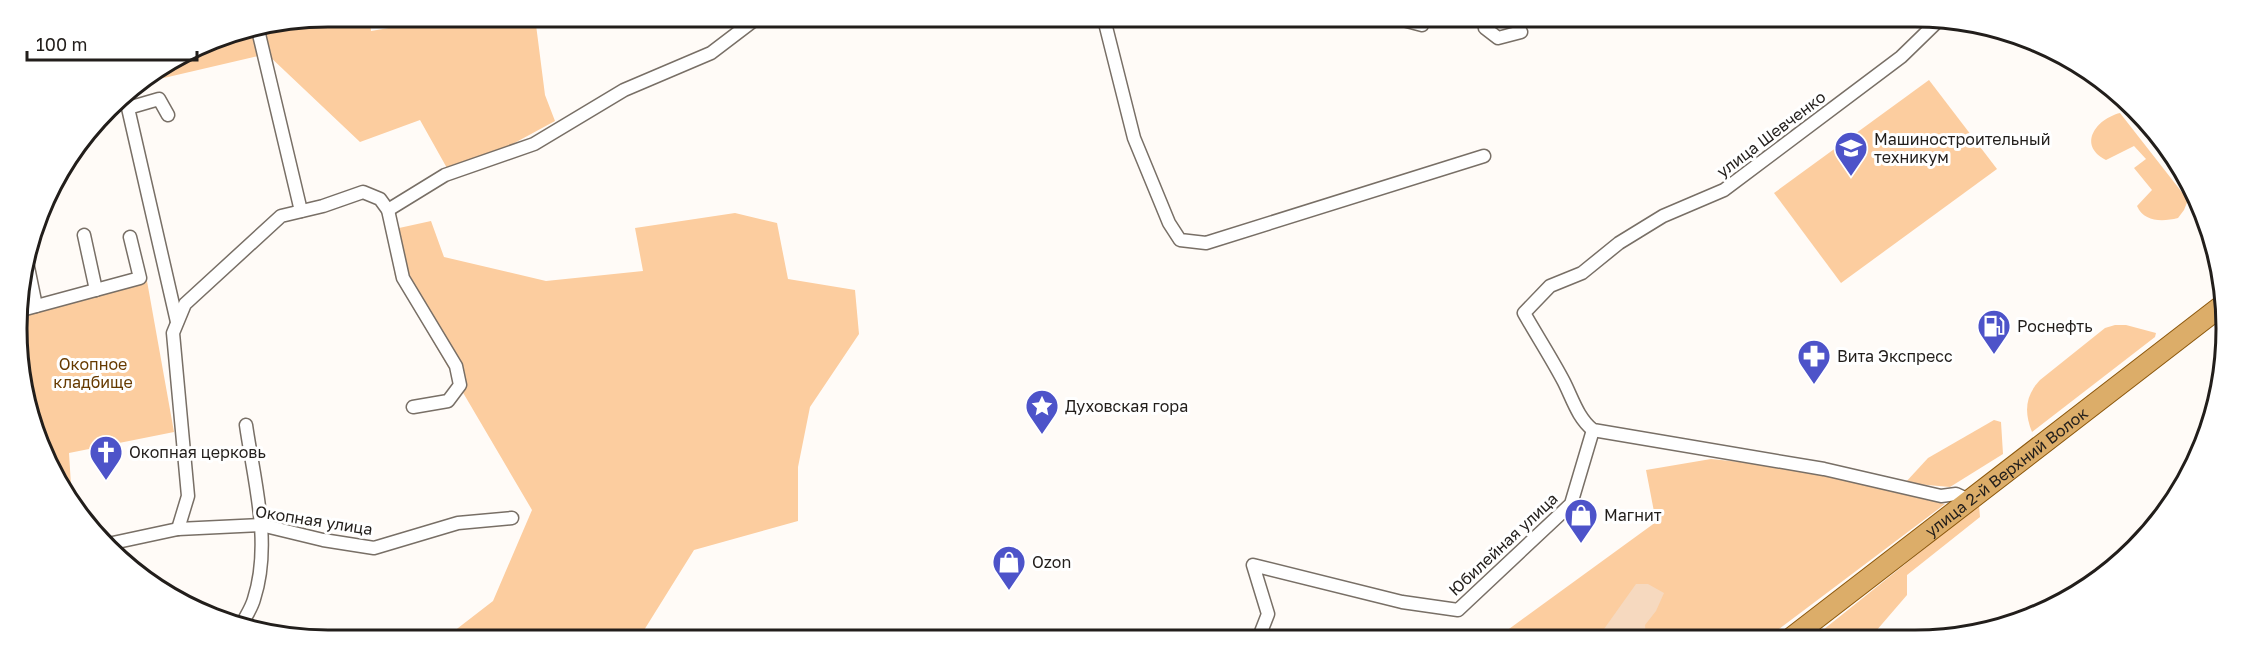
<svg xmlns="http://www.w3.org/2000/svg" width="2243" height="657" viewBox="0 0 2243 657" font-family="'Golos Text',sans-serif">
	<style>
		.green { fill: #fccd9f }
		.water { fill: #f6d9bf }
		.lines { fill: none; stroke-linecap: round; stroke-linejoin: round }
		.minor-casing { stroke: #786f66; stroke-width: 15 }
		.primary-casing { stroke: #8c580d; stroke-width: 22 }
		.minor { stroke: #fff; stroke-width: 12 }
		.primary { stroke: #dcad69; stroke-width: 20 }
		.labels { text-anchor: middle; stroke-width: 6; stroke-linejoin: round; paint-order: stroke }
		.street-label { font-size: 16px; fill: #221e1b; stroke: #fff }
		.poi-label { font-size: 16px; fill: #221e1b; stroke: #fff; text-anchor: start }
		.park-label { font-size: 16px; fill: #663a00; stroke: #fff }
		.rim { fill: none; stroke: #221e1b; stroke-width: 3 }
	</style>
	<rect width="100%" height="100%" fill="#fffbf7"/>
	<!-- green -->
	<g class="green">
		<path d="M328 17H370L371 31 453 17H535L545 95 555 121 452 177 420 120 360 142 267 54 138 84 209 40Z"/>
		<path d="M1929 80 1997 169 1841 283 1774 193Z"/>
		<path d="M2120 113 2188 200 2184 210 2178 218C2162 222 2144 222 2137 206L2152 190 2134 168 2146 159 2134 146 2106 160C2077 145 2096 119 2120 113Z"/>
		<path d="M735 213 777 223 788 279 855 290 859 334 810 407 798 467V521L694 550 641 635H449L493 601 532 510 395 277 390 230 431 221 444 257 546 281 643 271 635 228Z"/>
		<path d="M147 281 174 432 69 453 72 501 27 410 18 317Z"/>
		<path d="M2115 325H2126L2156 333 2155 337 2032 432C2024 412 2025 396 2040 380L2105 328Z"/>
		<path d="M1994 420 2001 422 2003 454 1950 487 1905 483 1928 458Z"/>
		<path d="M1711 459 1781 466 1945 504 1767 638 1498 637 1656 522 1646 470Z"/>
		<path d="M1979 505 1980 517 1907 575V595L1870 638H1813Z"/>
	</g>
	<!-- water -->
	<path class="water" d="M1636 584H1648L1664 593 1656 611 1645 625 1646 637H1612L1604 629Z"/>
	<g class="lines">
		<defs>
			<g id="minor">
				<path d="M1104 19 1134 138 1169 223 1180 240 1206 243 1484 156"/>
				<path d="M1403 20 1422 25"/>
				<path d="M1488 21 1485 28 1498 38 1521 32"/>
				<path d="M1937 22 1901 57 1724 190 1663 216 1619 243 1582 273 1550 286 1524 313C1537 336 1552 359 1564 382 1573 400 1578 418 1593 430L1824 469 1941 496 1956 494 1969 500"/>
				<path d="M258 30 301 211"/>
				<path d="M168 115 159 99 128 108 177 322"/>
				<path d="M388 210 445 175 534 144 624 90 711 53 757 18"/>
				<path d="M84 235 96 290"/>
				<path d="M28 267 36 306"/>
				<path d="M18 311 140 278 130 237"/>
				<path d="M178 529 188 496 173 333 185 304 281 216 323 206 363 192 380 199 388 210 403 278 456 366 460 385 448 401 413 407"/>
				<path d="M108 544 178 529 261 525 323 540 374 548 458 523 512 518"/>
				<path d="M242 624C246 616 252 607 254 599 272 543 254 481 246 425"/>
				<path d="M1259 637 1268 614 1253 565 1402 602 1458 610 1571 504 1593 430"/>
			</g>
			<g id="primary">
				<path id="s1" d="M1791 638 2220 307"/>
			</g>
		</defs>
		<!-- minor casing -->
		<use href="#minor" class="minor-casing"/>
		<!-- primary casing -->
		<use href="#primary" class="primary-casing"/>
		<!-- minor -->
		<use href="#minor" class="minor"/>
		<!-- primary -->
		<use href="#primary" class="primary"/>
	</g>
	<!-- icons -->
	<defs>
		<symbol id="university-pin" viewBox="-11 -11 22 30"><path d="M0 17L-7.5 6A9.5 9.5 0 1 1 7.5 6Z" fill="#4d53c9" stroke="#fff"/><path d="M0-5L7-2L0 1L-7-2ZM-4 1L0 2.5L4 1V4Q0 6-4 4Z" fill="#fff"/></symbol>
		<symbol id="fuel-pin" viewBox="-11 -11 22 30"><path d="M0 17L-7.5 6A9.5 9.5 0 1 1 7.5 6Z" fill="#4d53c9" stroke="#fff"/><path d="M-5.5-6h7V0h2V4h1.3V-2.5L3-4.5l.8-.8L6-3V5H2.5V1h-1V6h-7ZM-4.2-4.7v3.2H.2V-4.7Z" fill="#fff"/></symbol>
		<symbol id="pharmacy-pin" viewBox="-11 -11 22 30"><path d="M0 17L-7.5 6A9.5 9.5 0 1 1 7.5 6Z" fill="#4d53c9" stroke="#fff"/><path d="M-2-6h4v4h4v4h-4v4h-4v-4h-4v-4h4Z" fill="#fff"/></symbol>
		<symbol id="sight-pin" viewBox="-11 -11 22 30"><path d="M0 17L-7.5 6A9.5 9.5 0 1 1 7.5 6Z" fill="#4d53c9" stroke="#fff"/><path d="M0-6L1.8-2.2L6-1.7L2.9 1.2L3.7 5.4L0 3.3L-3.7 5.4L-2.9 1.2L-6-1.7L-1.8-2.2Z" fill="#fff"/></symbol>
		<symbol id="church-pin" viewBox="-11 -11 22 30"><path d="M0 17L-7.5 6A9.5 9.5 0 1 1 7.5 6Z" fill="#4d53c9" stroke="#fff"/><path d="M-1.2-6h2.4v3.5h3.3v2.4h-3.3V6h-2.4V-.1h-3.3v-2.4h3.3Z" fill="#fff"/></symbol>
		<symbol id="shop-pin" viewBox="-11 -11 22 30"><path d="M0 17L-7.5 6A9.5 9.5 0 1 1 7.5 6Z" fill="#4d53c9" stroke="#fff"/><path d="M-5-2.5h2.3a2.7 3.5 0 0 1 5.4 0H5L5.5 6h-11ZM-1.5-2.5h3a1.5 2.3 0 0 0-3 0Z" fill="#fff"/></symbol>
	</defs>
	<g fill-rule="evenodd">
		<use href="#university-pin" x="1832" y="129" width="38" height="52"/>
		<use href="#fuel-pin" x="1975" y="307" width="38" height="52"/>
		<use href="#pharmacy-pin" x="1795" y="337" width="38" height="52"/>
		<use href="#sight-pin" x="1023" y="387" width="38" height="52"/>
		<use href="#church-pin" x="87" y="433" width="38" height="52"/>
		<use href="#shop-pin" x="1562" y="496" width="38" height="52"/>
		<use href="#shop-pin" x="990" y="543" width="38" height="52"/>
	</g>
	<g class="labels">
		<!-- street labels -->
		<g class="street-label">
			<text transform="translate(1771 134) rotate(-37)" y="6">улица Шевченко</text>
			<text dy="6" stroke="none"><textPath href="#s1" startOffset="272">улица 2-й Верхний Волок</textPath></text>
			<text transform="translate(314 520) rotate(9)" y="6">Окопная улица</text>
			<text transform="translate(1503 544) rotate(-43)" y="6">Юбилейная улица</text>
		</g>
		<!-- poi labels -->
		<g class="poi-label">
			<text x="1874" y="145">Машиностроительный<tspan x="1874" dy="18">техникум</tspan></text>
			<text x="2017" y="332">Роснефть</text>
			<text x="1837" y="362">Вита Экспресс</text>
			<text x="1065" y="412">Духовская гора</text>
			<text x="129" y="458">Окопная церковь</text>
			<text x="1604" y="521">Магнит</text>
			<text x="1032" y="568">Ozon</text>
		</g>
		<!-- park labels -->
		<g class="park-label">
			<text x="93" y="370">Окопное<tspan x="93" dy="18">кладбище</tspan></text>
		</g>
	</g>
	<!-- crop -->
	<path d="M0 0H2243V657H0ZM328 27H1915A301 301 0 0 1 2216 328V329A301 301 0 0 1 1915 630H328A301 301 0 0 1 27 329V328A301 301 0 0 1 328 27Z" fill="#fff" fill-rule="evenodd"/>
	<path class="rim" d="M328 27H1915A301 301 0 0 1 2216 328V329A301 301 0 0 1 1915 630H328A301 301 0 0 1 27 329V328A301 301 0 0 1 328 27Z"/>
	<!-- scale -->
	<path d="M27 51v9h170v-9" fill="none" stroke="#221e1b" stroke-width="3"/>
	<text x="36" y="51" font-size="18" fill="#221e1b" stroke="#ffffff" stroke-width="4.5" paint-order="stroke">100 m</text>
</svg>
